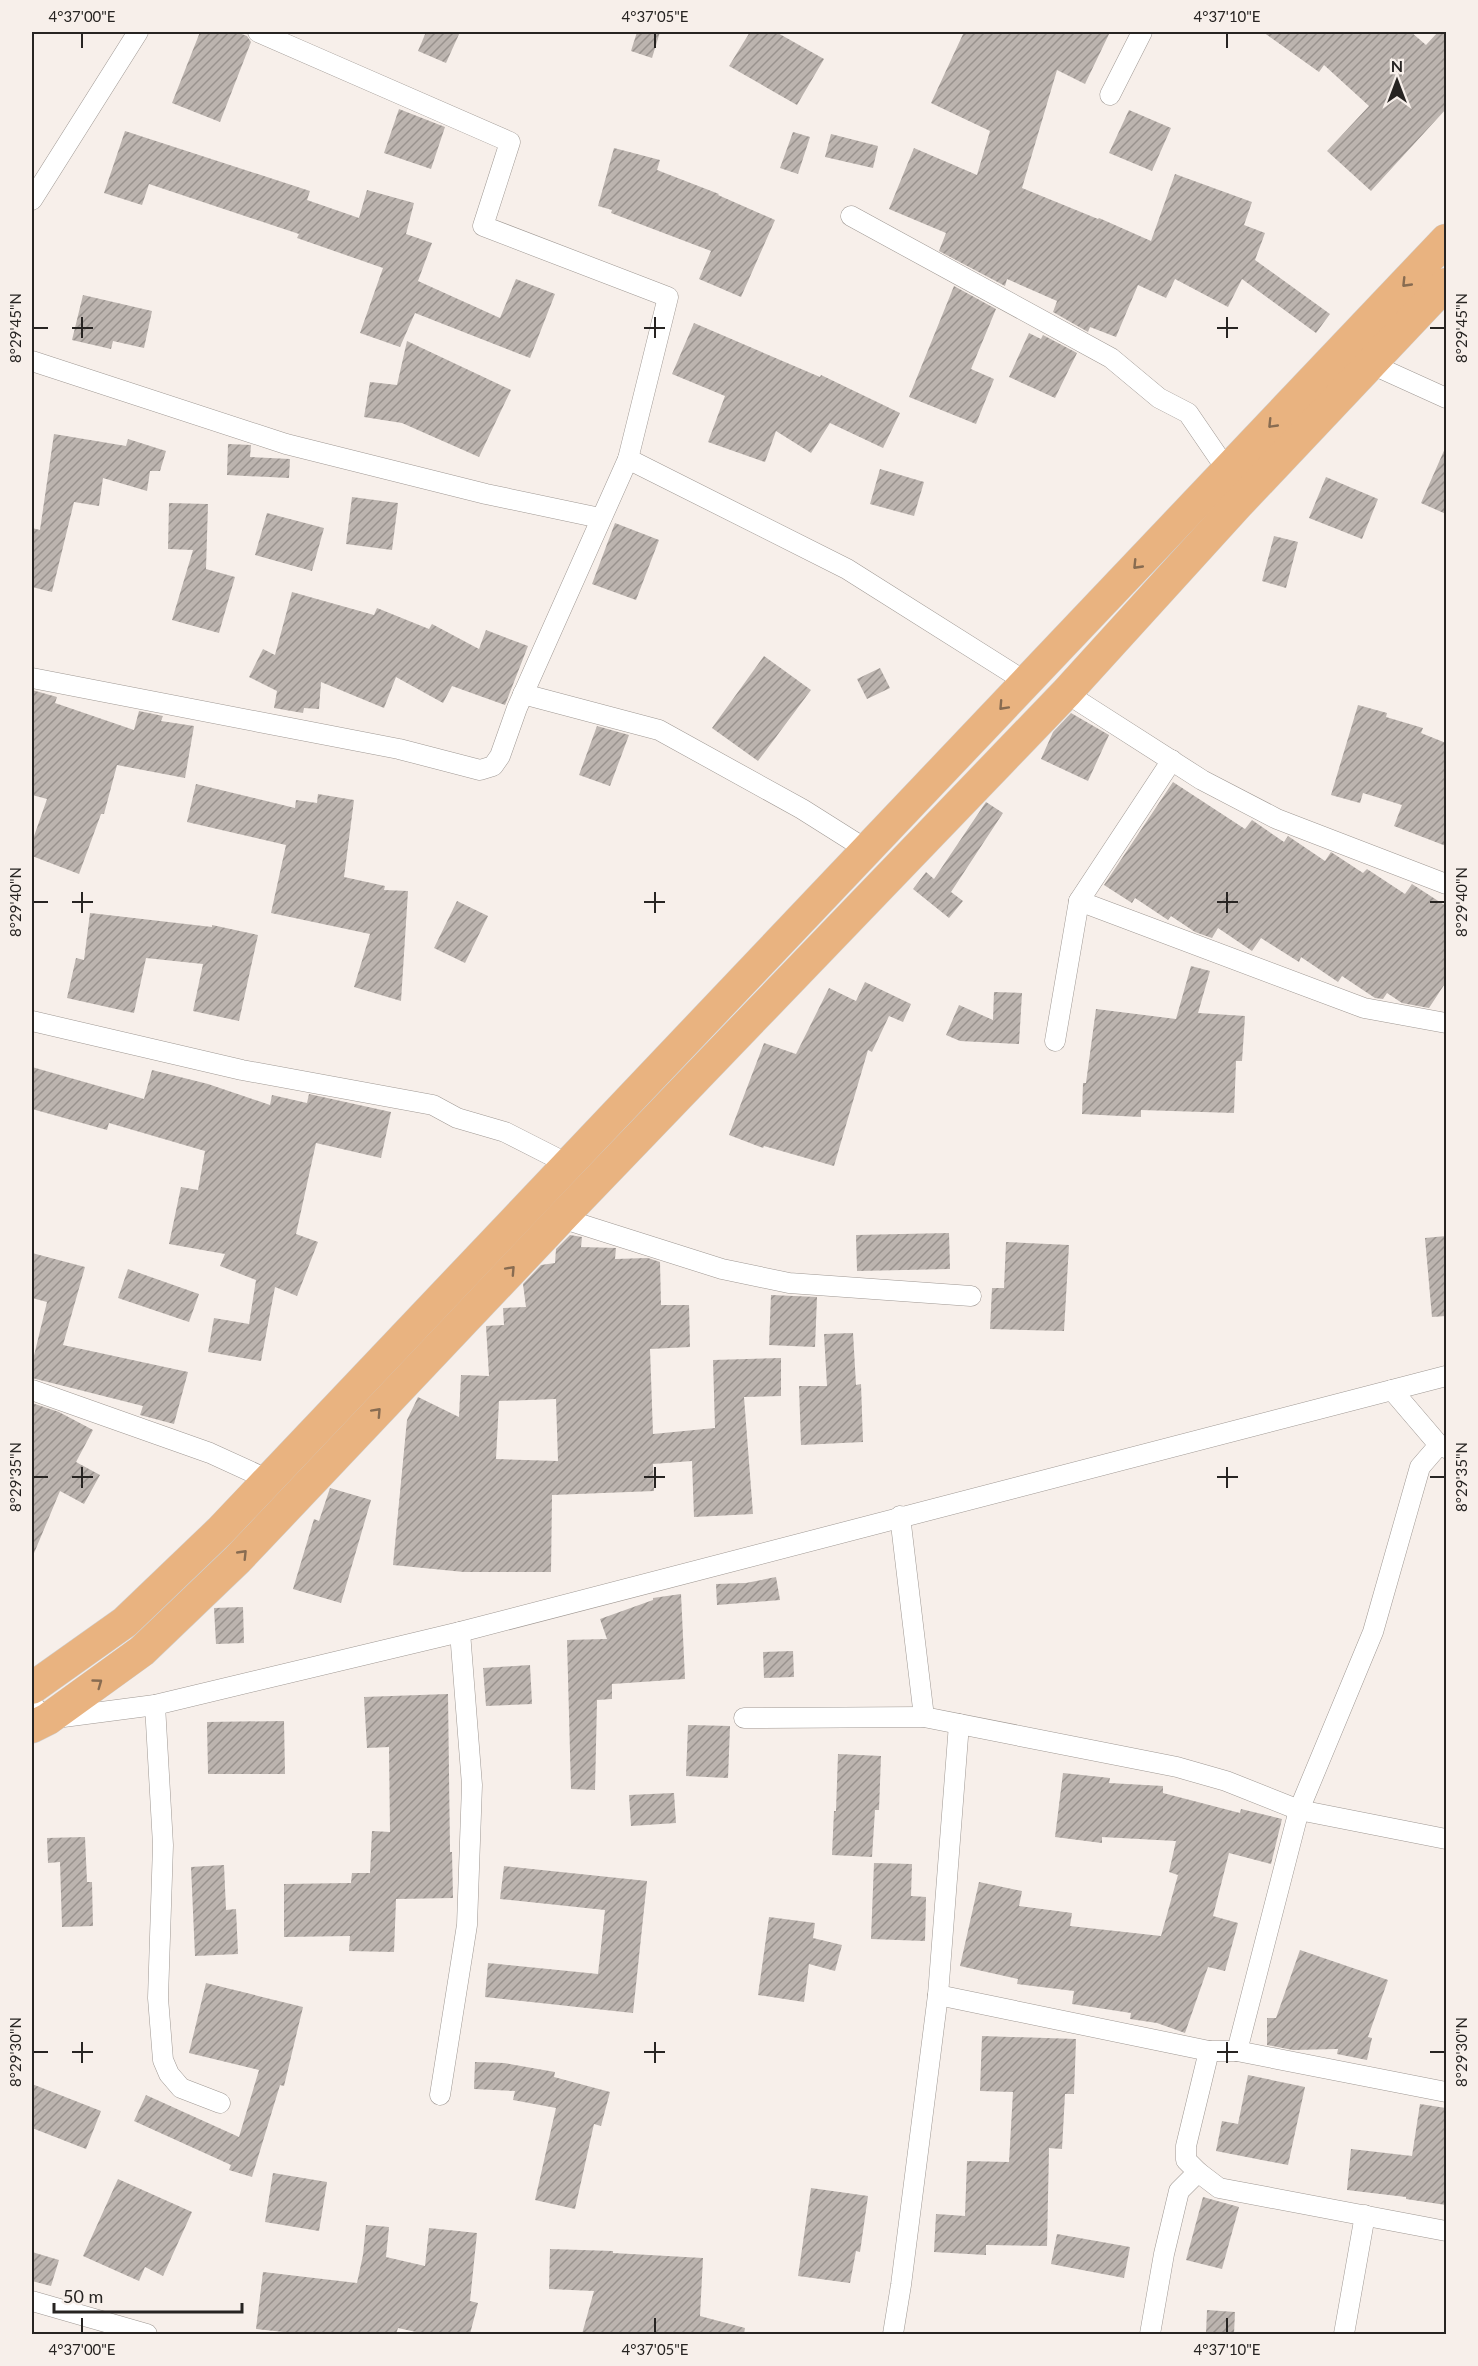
<svg xmlns="http://www.w3.org/2000/svg" width="1478" height="2366" viewBox="0 0 1478 2366" font-family="Lato,sans-serif">
	<style>
		.building { fill: url(#building-hatch); fill-rule: evenodd }
		.lines { fill: none; stroke-linecap: round; stroke-linejoin: round }
		.street-casing { stroke: #9f9893; stroke-width: 21 }
		.primary-casing { stroke: #cfcfce; stroke-width: 33 }
		.street { stroke: #fff; stroke-width: 20 }
		.primary { stroke: #e9b380; stroke-width: 32 }
		.oneway { stroke: #886c51 }
		.ticks { fill: none; stroke: #272422; stroke-width: 2 }
		.neatline { fill: none; stroke: #272422; stroke-width: 2 }
		.ticks-label { font-size: 15px; text-anchor: middle; fill: #272422 }
	</style>
	<defs>
		<pattern id="building-hatch" width="6" height="6" patternUnits="userSpaceOnUse" patternTransform="scale(1.5)"><rect width="6" height="6" fill="#bcb4af"/><path d="M-1 1l2-2M0 6l6-6M5 7l2-2" fill="none" stroke="#99928e"/></pattern>
	</defs>
	<rect width="100%" height="100%" fill="#f7efea"/>
	<!-- building -->
	<g class="building">
		<path d="M200 32H236L247 36 251 42 220 122 172 103Z"/>
		<path d="M426 32H460L446 63 418 51Z"/>
		<path d="M637 32H660L652 58 631 51Z"/>
		<path d="M750 32H776L824 59 797 105 729 66Z"/>
		<path d="M964 32H1110L1085 84 1057 70 1022 188 1098 219 1099 218 1151 241 1175 174 1252 202 1244 225 1265 233 1255 260 1330 314 1316 333 1242 279 1228 307 1175 279 1166 298 1138 285 1116 337 1090 327 1088 332 1053 312 1057 301 1007 279 1005 286 939 251 946 233 889 209 914 148 977 175 990 131 931 103Z"/>
		<path d="M1263 32H1411L1426 45 1438 32H1446V109L1371 191 1327 151 1369 106 1324 65 1319 72Z"/>
		<path d="M399 109 445 127 431 169 384 153Z"/>
		<path d="M1129 110 1171 128 1152 171 1109 153Z"/>
		<path d="M125 131 310 191 307 200 359 218 367 190 414 203 406 234 432 243 418 281 500 318 516 279 555 294 530 358 415 313 400 347 360 333 383 268 297 238 299 234 149 184 142 205 104 193Z"/>
		<path d="M793 132 810 137 798 174 780 168Z"/>
		<path d="M831 134 878 146 873 168 825 157Z"/>
		<path d="M614 148 660 160 657 170 719 194 718 195 775 220 741 297 699 279 711 251 611 213 612 210 598 206Z"/>
		<path d="M954 286 996 309 971 369 994 379 976 424 909 397Z"/>
		<path d="M83 295 152 311 144 348 113 341 111 349 72 340Z"/>
		<path d="M694 323 820 377 821 375 900 413 883 448 830 423 811 453 776 431 765 462 708 442 725 396 672 374Z"/>
		<path d="M1029 333 1041 339 1043 335 1077 353 1055 398 1009 377Z"/>
		<path d="M407 341 511 390 479 457 402 423 364 417 370 382 397 385Z"/>
		<path d="M54 434 126 446 128 439 166 451 160 471H150L147 491 103 478 99 506 74 502 52 592 32 587V528L40 530Z"/>
		<path d="M228 444 251 445 250 457 290 459 289 478 227 475Z"/>
		<path d="M1446 446V514L1421 503Z"/>
		<path d="M880 469 924 482 914 516 870 504Z"/>
		<path d="M1326 477 1378 499 1362 539 1309 518Z"/>
		<path d="M352 497 398 503 392 550 346 544Z"/>
		<path d="M169 503 208 504 206 569 235 577 219 633 172 620 193 550 168 549Z"/>
		<path d="M267 513 324 528 312 571 255 555Z"/>
		<path d="M615 523 659 540 636 600 592 584Z"/>
		<path d="M1274 536 1298 542 1286 588 1262 581Z"/>
		<path d="M292 592 374 615 377 608 429 629 432 624 479 649 486 630 528 646 505 705 452 686 443 703 396 677 384 708 321 682 319 709 304 708 303 713 274 708 277 691 249 677 263 649 275 655Z"/>
		<path d="M764 656 811 690 758 761 712 728Z"/>
		<path d="M880 668 890 688 867 699 857 679Z"/>
		<path d="M32 690 57 697 55 703 134 730 139 711 163 716 161 721 194 726 185 778 117 765 104 814H101L79 874 32 856V842L47 799 32 795Z"/>
		<path d="M1358 705 1387 713 1386 717 1423 728 1421 733 1446 743V846L1394 826 1402 805 1363 793 1360 803 1331 795Z"/>
		<path d="M1071 713 1109 735 1088 781 1041 759 1053 732Z"/>
		<path d="M597 726 629 735 610 786 579 775Z"/>
		<path d="M1173 782 1245 829 1252 820 1284 842 1288 836 1325 861 1331 852 1363 873 1367 869 1405 894 1412 884 1446 906V982L1429 1008 1402 1003 1387 993 1383 999 1375 998 1342 976 1338 982 1301 957 1299 962 1261 938 1252 951 1218 928 1212 938 1195 932 1171 916 1168 920 1135 898 1132 903 1104 885Z"/>
		<path d="M196 784 295 808 296 800 317 803 318 794 354 800 344 877 385 886 384 890 408 891 401 1001 354 987 370 934 271 913 286 845 187 822Z"/>
		<path d="M986 802 1003 813 951 892 963 901 949 918 913 889 926 872 934 879Z"/>
		<path d="M457 901 488 916 465 963 434 948Z"/>
		<path d="M90 913 212 927V925L258 935 239 1021 193 1011 203 964 146 958 134 1013 67 998 76 958 84 960Z"/>
		<path d="M1191 966 1210 971 1198 1013 1245 1016 1242 1061H1236L1234 1113 1141 1110V1117L1082 1114 1083 1083H1086L1096 1009 1176 1019Z"/>
		<path d="M865 982 911 1004 903 1022 889 1016 872 1052 868 1050 834 1166 764 1146 763 1148 729 1135 764 1043 796 1054 829 988 856 1001Z"/>
		<path d="M994 992 1022 993 1019 1044 960 1041 946 1035 959 1005 993 1020Z"/>
		<path d="M32 1067 144 1099 152 1070 208 1084 270 1105 272 1095 307 1103 309 1094 391 1112 381 1158 316 1143 296 1234 318 1242 297 1296 275 1287 261 1361 208 1352 214 1318 249 1324 256 1280 220 1266 225 1254 169 1244 181 1187 198 1190 205 1151 109 1123 107 1130 32 1109Z"/>
		<path d="M949 1233 950 1269 857 1271 856 1235Z"/>
		<path d="M570 1235 582 1237 581 1247 616 1248 615 1259 648 1258 660 1262 661 1305H689L690 1347 650 1349 653 1434 715 1428 713 1360 781 1358V1396L744 1397 753 1514 694 1517 692 1461 653 1464 654 1491 552 1495 551 1572H464L393 1565 407 1420 418 1397 459 1417 461 1375 489 1376 486 1326 504 1325 503 1308 526 1307 523 1284 541 1265 555 1263 556 1249ZM556 1399 558 1461 496 1459 499 1401Z"/>
		<path d="M1446 1236V1316L1432 1317 1425 1238Z"/>
		<path d="M1006 1242 1069 1245 1064 1331 990 1329 992 1288H1004Z"/>
		<path d="M32 1253 85 1267 63 1345 188 1372 174 1424 140 1415 143 1406 32 1378V1364L47 1302 32 1298Z"/>
		<path d="M128 1269 199 1294 189 1322 118 1298Z"/>
		<path d="M771 1295 817 1297 815 1347 769 1345Z"/>
		<path d="M853 1333 856 1385 861 1384 863 1442 801 1445 799 1386H827L824 1334Z"/>
		<path d="M32 1403 59 1412 93 1430 76 1462 100 1475 84 1504 60 1491 32 1558Z"/>
		<path d="M330 1488 371 1500 341 1603 293 1589 314 1519 319 1521Z"/>
		<path d="M776 1577 780 1600 717 1605 716 1584 746 1583Z"/>
		<path d="M681 1594 685 1679 612 1684V1699L597 1700 595 1790 571 1789 567 1640 607 1639 600 1619 653 1600V1598Z"/>
		<path d="M243 1607 244 1643 216 1644 214 1608Z"/>
		<path d="M793 1651 794 1677 764 1678 763 1652Z"/>
		<path d="M530 1665 532 1704 486 1706 483 1668Z"/>
		<path d="M448 1694 450 1852H452L453 1898 396 1899 394 1952 349 1951 350 1936 284 1937V1884L351 1883 352 1873H370L372 1831 390 1832 389 1747 367 1748 364 1697Z"/>
		<path d="M284 1721 285 1774H208L207 1722Z"/>
		<path d="M688 1725 730 1726 728 1778 686 1776Z"/>
		<path d="M838 1754 881 1756 879 1810H875L872 1857 832 1855 834 1811H836Z"/>
		<path d="M1063 1773 1110 1778 1109 1783 1163 1786V1793L1240 1813 1241 1809 1282 1819 1271 1864 1229 1853 1213 1916 1238 1923 1225 1971 1208 1967 1185 2033 1157 2023 1130 2019 1131 2013 1072 2004 1074 1991 1017 1984 1018 1979 960 1966 979 1882 1022 1891 1019 1906 1072 1913 1070 1926 1161 1936 1178 1875 1169 1872 1176 1841 1102 1837V1843L1055 1837Z"/>
		<path d="M674 1793 676 1823 631 1826 629 1795Z"/>
		<path d="M85 1837 87 1882H92L93 1926 62 1927 60 1862 48 1863 47 1838Z"/>
		<path d="M874 1863 912 1864 911 1896 926 1897 925 1941 871 1939Z"/>
		<path d="M224 1865 226 1910 236 1909 238 1954 195 1956 191 1867Z"/>
		<path d="M504 1866 647 1881 633 2013 485 1997 488 1963 598 1974 605 1910 500 1899Z"/>
		<path d="M769 1917 815 1923 813 1938 842 1945 835 1971 809 1964 804 2002 758 1995Z"/>
		<path d="M1300 1950 1388 1980 1368 2037 1372 2038 1367 2060 1337 2054 1338 2049 1293 2050 1267 2045V2018H1276Z"/>
		<path d="M206 1983 303 2007 284 2086 280 2085 252 2177 229 2170 231 2165 134 2121 146 2095 239 2137 259 2070 189 2053Z"/>
		<path d="M982 2036 1076 2039 1074 2094H1065L1062 2149 1049 2148 1047 2246 986 2245V2255L934 2252 936 2214 965 2216 967 2161 1009 2162 1013 2092 980 2091Z"/>
		<path d="M475 2062 504 2063 555 2072 554 2077 610 2092 601 2126 594 2124 575 2209 535 2200 556 2108 513 2100 515 2091 474 2089Z"/>
		<path d="M1248 2075 1305 2087 1288 2165 1216 2151 1222 2121 1238 2124Z"/>
		<path d="M32 2084 101 2111 86 2149 32 2128Z"/>
		<path d="M1420 2104 1446 2108V2205L1406 2199V2197L1347 2190 1351 2149 1412 2156Z"/>
		<path d="M273 2173 327 2182 319 2231 265 2222Z"/>
		<path d="M118 2179 192 2212 163 2276 145 2267 139 2281 83 2256Z"/>
		<path d="M811 2188 868 2196 860 2252 856 2251 850 2283 798 2276Z"/>
		<path d="M1203 2197 1239 2207 1222 2269 1186 2260Z"/>
		<path d="M366 2225 389 2227 386 2257 425 2266 429 2228 477 2233 470 2301 478 2303 470 2334H425L398 2328 396 2334H302L256 2329 263 2272 357 2283 363 2255Z"/>
		<path d="M1057 2234 1130 2247 1124 2278 1051 2264Z"/>
		<path d="M550 2249 613 2251V2253L703 2258 700 2316 745 2328 744 2334H582L594 2291 549 2289Z"/>
		<path d="M32 2252 59 2260 51 2286 32 2281Z"/>
		<path d="M1207 2310 1235 2312 1234 2334H1206Z"/>
	</g>
	<g class="lines">
		<defs>
			<g id="street">
				<path d="M1110 95 1142 32"/>
				<path d="M32 200 138 32"/>
				<path d="M851 216 1111 358 1159 398 1188 413 1227 470"/>
				<path d="M1363 357 1371 364 1446 398"/>
				<path d="M32 361 286 444 486 494 600 518"/>
				<path d="M628 459 847 569 1026 682"/>
				<path d="M32 678 399 749 480 770 493 766 500 756 517 708 628 459 668 297 483 226 510 142 258 32"/>
				<path d="M1066 693 1202 780 1277 819 1446 884"/>
				<path d="M523 694 659 730 802 809 867 850"/>
				<path d="M1079 901 1364 1008 1446 1023"/>
				<path d="M32 1021 242 1070 433 1105 457 1118 505 1132 568 1164"/>
				<path d="M1055 1041 1079 901 1172 760"/>
				<path d="M561 1218 722 1269 789 1283 971 1296"/>
				<path d="M32 1390 210 1453 269 1480"/>
				<path d="M1392 1390 1439 1445 1446 1448"/>
				<path d="M900 1516 924 1717"/>
				<path d="M32 1705 48 1719 155 1705 460 1632 1446 1376"/>
				<path d="M155 1705 163 1845 158 1998 163 2060 169 2074 181 2088 220 2103"/>
				<path d="M744 1718 924 1717 1177 1767 1226 1781 1299 1810 1446 1839"/>
				<path d="M938 1995 1209 2051H1237L1446 2092"/>
				<path d="M1209 2051 1186 2146V2160L1198 2172 1219 2188 1446 2231"/>
				<path d="M1237 2051 1299 1810 1373 1632 1420 1467 1439 1445"/>
				<path d="M440 2095 467 1925 472 1785 460 1632"/>
				<path d="M32 2301 147 2334"/>
				<path d="M893 2334 901 2285 938 1995 959 1724"/>
				<path d="M1150 2334 1164 2254 1179 2191 1198 2172"/>
				<path d="M1344 2334 1365 2215"/>
			</g>
			<g id="primary">
				<path d="M32 1688 125 1622 220 1531 1446 240"/>
				<path d="M32 1727 48 1719 142 1651 238 1559 561 1218 1066 693 1238 504 1446 284"/>
			</g>
		</defs>
		<!-- street casing -->
		<use href="#street" class="street-casing"/>
		<!-- primary casing -->
		<use href="#primary" class="primary-casing"/>
		<!-- street -->
		<use href="#street" class="street"/>
		<!-- primary -->
		<use href="#primary" class="primary"/>
	</g>
	<!-- one-way arrows -->
	<defs><path id="oneway-chevron" d="M-2-3.5L2.5 0L-2 3.5" fill="none" stroke-width="1.6" stroke-linecap="round" stroke-linejoin="round" transform="scale(1.5)"/></defs>
	<g class="oneway">
		<use href="#oneway-chevron" transform="translate(1406 283) rotate(134)"/>
		<use href="#oneway-chevron" transform="translate(1272 424) rotate(134)"/>
		<use href="#oneway-chevron" transform="translate(1137 565) rotate(134)"/>
		<use href="#oneway-chevron" transform="translate(1003 706) rotate(133)"/>
		<use href="#oneway-chevron" transform="translate(511 1270) rotate(-47)"/>
		<use href="#oneway-chevron" transform="translate(377 1412) rotate(-47)"/>
		<use href="#oneway-chevron" transform="translate(243 1554) rotate(-46)"/>
		<use href="#oneway-chevron" transform="translate(98 1683) rotate(-36)"/>
	</g>
	<!-- ticks -->
	<path class="ticks" d="M82 33V48M655 33V48M1227 33V48M82 317V338M655 317V338M1227 317V338M33 328H48M72 328H93M644 328H665M1217 328H1238M1430 328H1445M82 892V913M655 892V913M1227 892V913M33 902H48M72 902H93M644 902H665M1217 902H1238M1430 902H1445M82 1467V1488M655 1467V1488M1227 1467V1488M33 1477H48M72 1477H93M644 1477H665M1217 1477H1238M1430 1477H1445M82 2042V2063M655 2042V2063M1227 2042V2063M33 2052H48M72 2052H93M644 2052H665M1217 2052H1238M1430 2052H1445M82 2318V2333M655 2318V2333M1227 2318V2333"/>
	<!-- border -->
	<rect width="1478" height="2366" fill="none" stroke="#f7efea" stroke-width="66"/>
	<!-- north arrow -->
	<g transform="translate(1397 81)" stroke="#f7efea" stroke-width="4.5" paint-order="stroke">
	<path d="M0-4.5L10 22L0 15L-10 22Z" fill="#272422"/>
	<text y="-9" font-size="16" font-weight="bold" text-anchor="middle" fill="#272422">N</text>
	</g>
	<!-- scale -->
	<path d="M54 2303v9h188v-9" fill="none" stroke="#272422" stroke-width="3"/>
	<text x="63" y="2303" font-size="18" fill="#272422" stroke="#f7efea" stroke-width="4.5" paint-order="stroke">50 m</text>
	<rect x="33" y="33" width="1412" height="2300" class="neatline"/>
	<g class="ticks-label">
		<text x="82" y="22">4°37'00"E</text>
		<text x="655" y="22">4°37'05"E</text>
		<text x="1227" y="22">4°37'10"E</text>
		<text transform="translate(16 328) rotate(-90)" y="5">8°29'45"N</text>
		<text transform="translate(1462 328) rotate(-90)" y="5">8°29'45"N</text>
		<text transform="translate(16 902) rotate(-90)" y="5">8°29'40"N</text>
		<text transform="translate(1462 902) rotate(-90)" y="5">8°29'40"N</text>
		<text transform="translate(16 1477) rotate(-90)" y="5">8°29'35"N</text>
		<text transform="translate(1462 1477) rotate(-90)" y="5">8°29'35"N</text>
		<text transform="translate(16 2052) rotate(-90)" y="5">8°29'30"N</text>
		<text transform="translate(1462 2052) rotate(-90)" y="5">8°29'30"N</text>
		<text x="82" y="2355">4°37'00"E</text>
		<text x="655" y="2355">4°37'05"E</text>
		<text x="1227" y="2355">4°37'10"E</text>
	</g>
</svg>
